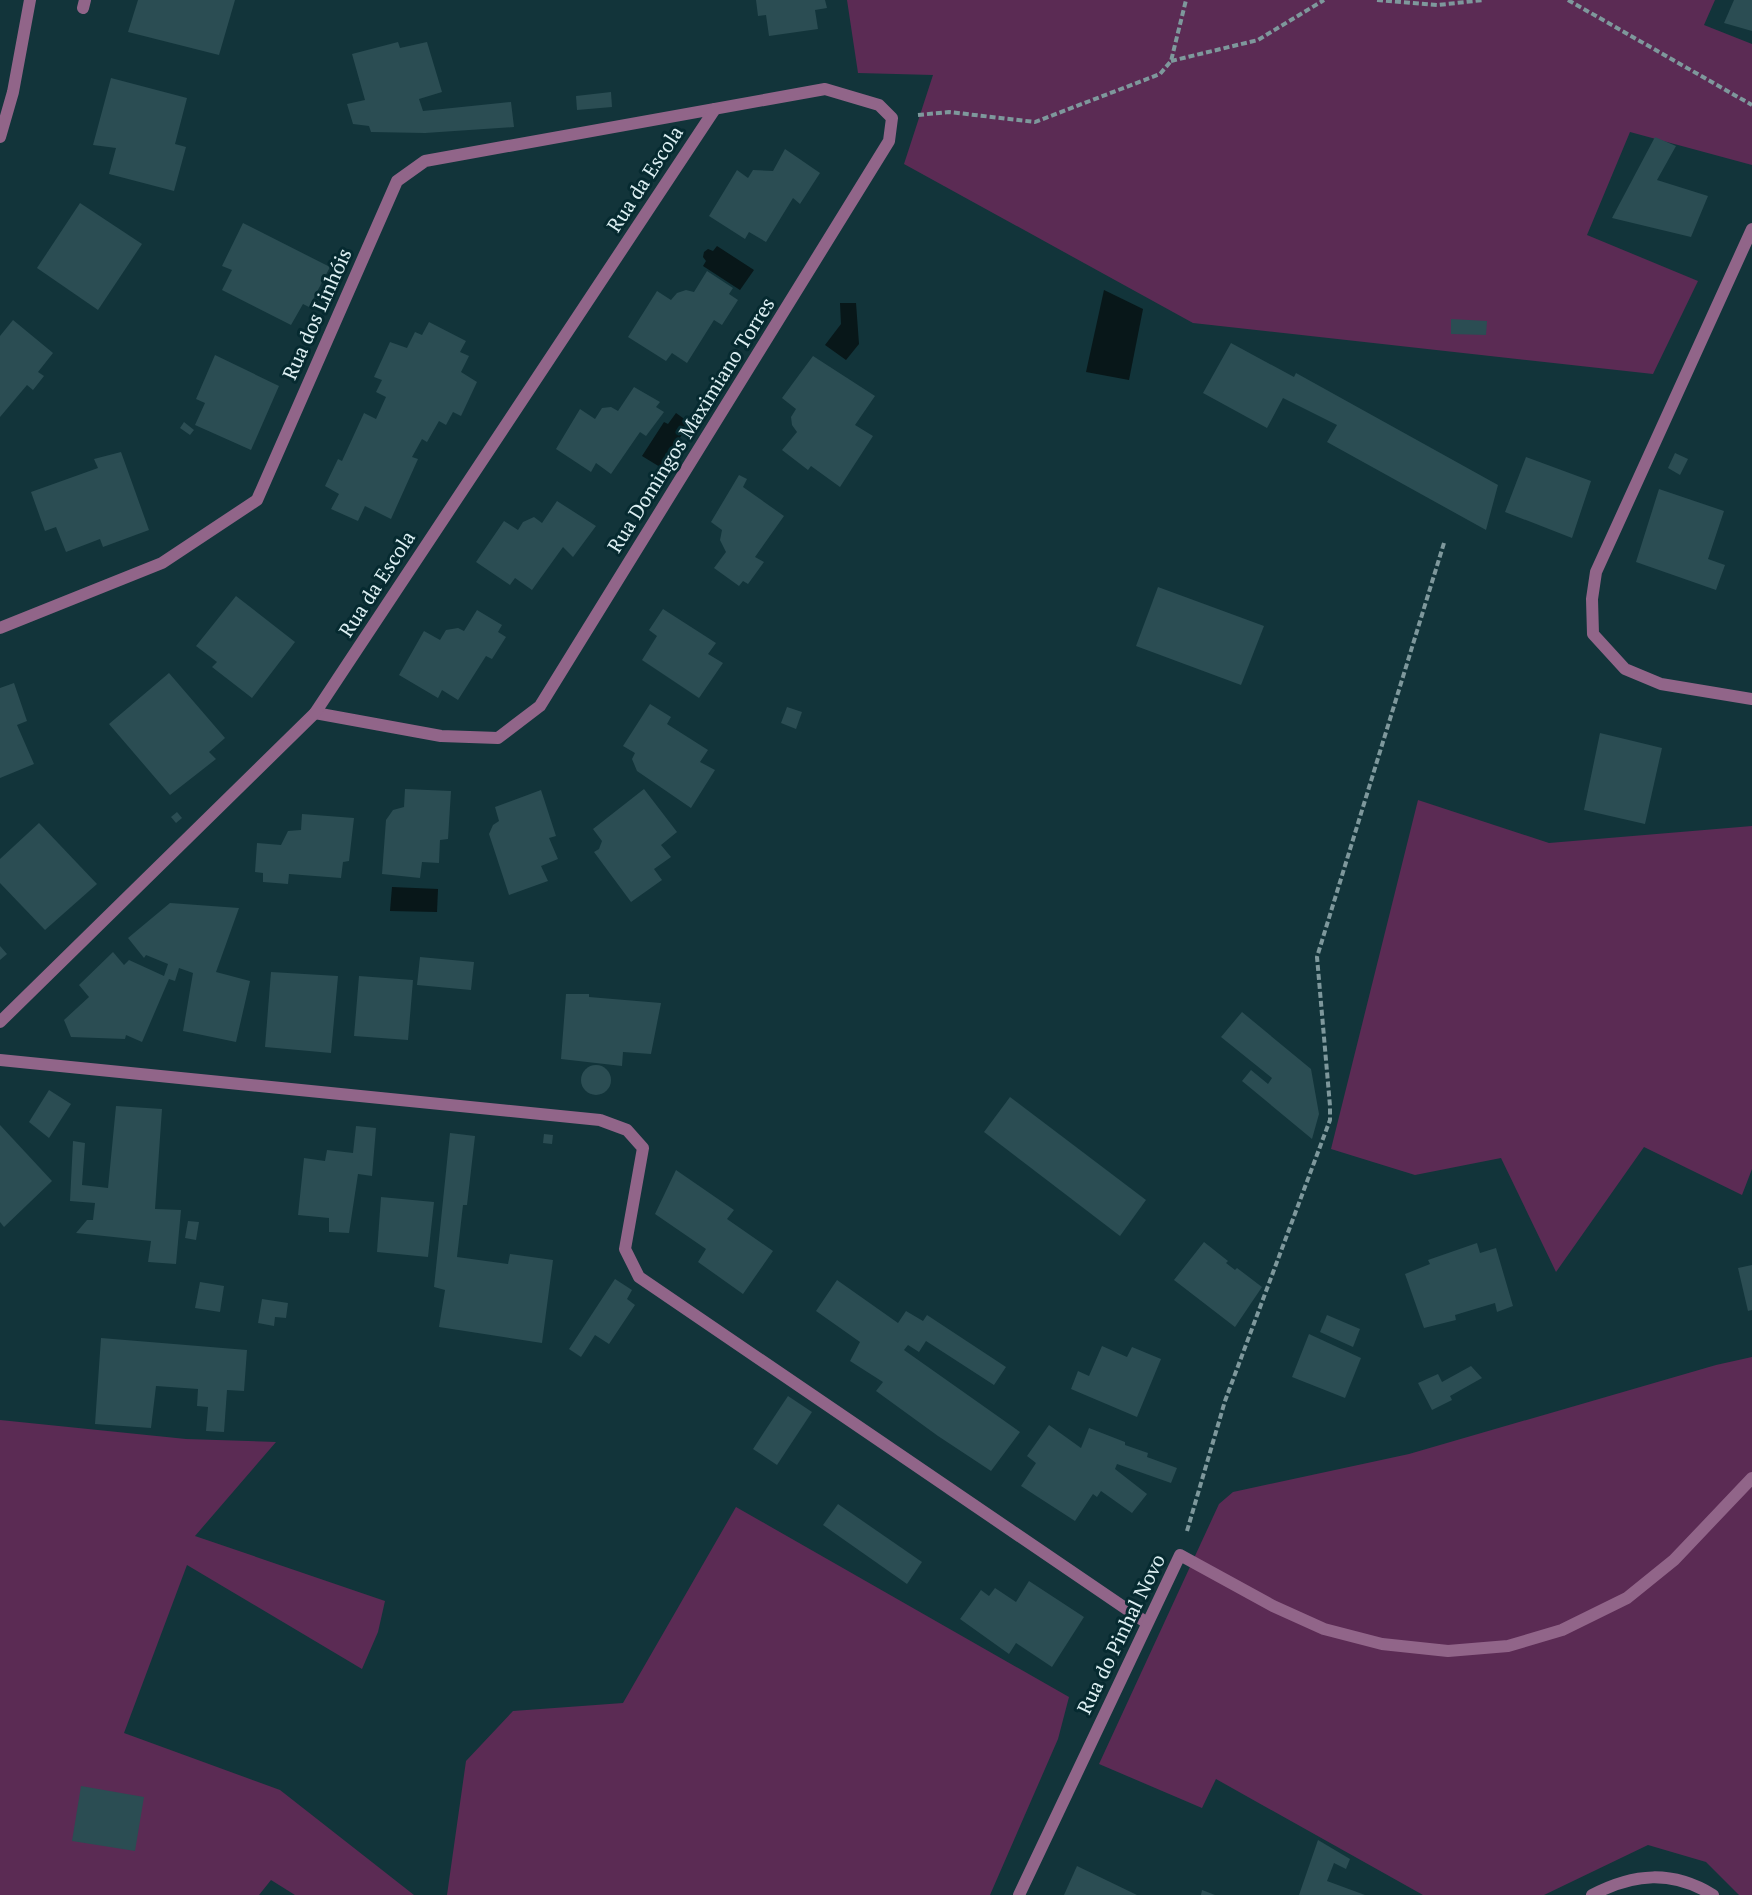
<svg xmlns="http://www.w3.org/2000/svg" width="1752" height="1895" viewBox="0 0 1752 1895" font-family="'PT Serif',serif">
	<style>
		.green { fill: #5b2b54 }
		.water { fill: #081719 }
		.building { fill: #2b4d53 }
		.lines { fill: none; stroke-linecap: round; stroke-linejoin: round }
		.path { stroke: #7e989c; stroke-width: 4; stroke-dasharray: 6 3; stroke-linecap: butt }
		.service { stroke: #916589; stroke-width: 12 }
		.minor { stroke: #916589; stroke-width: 12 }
		.tertiary { stroke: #916589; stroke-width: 12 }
		.labels { text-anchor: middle; stroke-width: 6; stroke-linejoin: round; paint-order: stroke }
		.street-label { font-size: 20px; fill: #ddf0f3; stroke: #062a30 }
	</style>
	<rect width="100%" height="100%" fill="#12343a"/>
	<!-- green -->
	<g class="green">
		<path d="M847 0H1715L1704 25 1752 44V165L1630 132 1587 235 1698 281 1653 374 1193 323 904 164 933 75 858 73Z"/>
		<path d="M1418 800 1549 843 1752 826V1169L1742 1195 1644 1147 1556 1272 1501 1158 1415 1175 1331 1149Z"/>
		<path d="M1752 1357V1895H1739L1706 1862 1648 1845 1544 1895H1423L1216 1779 1202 1808 1099 1764 1219 1504 1233 1492 1409 1454 1716 1365Z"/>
		<path d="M0 1420 186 1439 276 1442 195 1536 385 1601 378 1632 362 1669 187 1565 124 1733 280 1790 414 1895H295L271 1880 259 1895H0Z"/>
		<path d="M736 1507 1069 1697 1058 1739 990 1895H447L466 1761 513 1711 623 1703Z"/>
	</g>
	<!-- water -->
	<g class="water">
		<path d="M717 246 754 270 740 290 703 266 706 261 703 257 704 252 708 249 713 251Z"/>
		<path d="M1104 290 1143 309 1129 380 1086 372Z"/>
		<path d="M840 303H856L859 344 846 360 825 345 841 324Z"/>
		<path d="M676 413 690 423 660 467 642 456 664 422 668 424Z"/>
		<path d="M392 887 438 889 437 912 390 911Z"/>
	</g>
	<!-- building -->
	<g class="building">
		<path d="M138 0H235L219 55 128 32Z"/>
		<path d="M756 0H825L827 8 815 10 818 29 769 36 766 15 758 16Z"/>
		<path d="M1734 0H1752V31L1724 23Z"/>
		<path d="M398 42 400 48 427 42 442 92 419 99 423 111 511 102 514 127 425 133 371 132 369 126 353 124 347 104 365 100 352 54Z"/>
		<path d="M111 78 187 98 175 144 186 147 174 191 109 174 116 148 93 145Z"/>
		<path d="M611 92 612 107 577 110 576 96Z"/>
		<path d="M1655 137 1676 146 1657 180 1708 196 1691 237 1612 218Z"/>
		<path d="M785 149 820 173 800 204 793 198 766 242 749 232 745 239 709 216 737 170 748 178 753 170 773 171Z"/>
		<path d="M80 203 142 244 98 310 37 268Z"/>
		<path d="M243 223 330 267 309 307 303 304 291 325 222 290 232 270 222 266Z"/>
		<path d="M707 271 733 288 729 294 738 300 722 325 714 320 687 363 672 353 666 361 628 337 657 291 671 300 677 293 686 290 694 292Z"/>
		<path d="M1451 319 1487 321 1486 335 1451 334Z"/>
		<path d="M13 320 53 353 38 372 44 376 33 390 27 385 0 417V336Z"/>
		<path d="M429 322 466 341 460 352 469 356 461 372 477 382 461 416 453 412 446 425 439 421 427 442 422 439 412 457 418 459 391 519 365 506 358 521 331 509 339 494 325 486 338 459 342 461 364 413 376 419 386 397 376 392 382 380 374 377 390 342 407 348 415 332 422 335Z"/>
		<path d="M1231 343 1294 377 1296 373 1498 485 1486 530 1327 442 1337 425 1283 398 1267 428 1203 393Z"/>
		<path d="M215 355 279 386 251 450 195 425 205 403 196 399Z"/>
		<path d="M813 356 875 396 855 425 873 436 840 487 811 466 808 470 782 450 797 432 792 425 791 417 796 409 782 398Z"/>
		<path d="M634 387 660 402 656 407 664 412 646 436 640 432 611 474 596 463 591 472 556 449 580 409 595 419 602 408 611 407 618 411Z"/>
		<path d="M184 422 194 430 190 435 180 428Z"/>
		<path d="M121 452 149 530 103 547 100 539 66 552 56 527 45 531 31 492 98 468 94 459Z"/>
		<path d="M1675 453 1688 459 1680 475 1668 468Z"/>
		<path d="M1526 457 1591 481 1572 538 1505 512Z"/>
		<path d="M739 475 747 479 743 487 784 516 755 557 764 562 748 584 743 581 739 586 714 568 726 552 720 540 722 530 711 522Z"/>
		<path d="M1659 489 1724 511 1708 559 1725 565 1716 590 1636 562Z"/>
		<path d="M557 501 596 526 573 557 563 547 532 590 515 578 510 585 476 562 504 521 518 530 523 522 534 517 542 523Z"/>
		<path d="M1158 587 1264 626 1241 685 1136 646Z"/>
		<path d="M236 596 295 642 252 698 212 667 217 662 196 646Z"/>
		<path d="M663 609 716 643 708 654 723 663 699 698 642 660 657 636 649 630Z"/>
		<path d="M477 610 502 625 498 632 506 637 492 659 486 656 458 700 442 690 438 698 399 675 424 631 440 640 446 630 458 628 464 631Z"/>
		<path d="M169 673 225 738 209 752 216 759 170 795 109 724Z"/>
		<path d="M14 683 27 721 17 725 34 764 0 778V688Z"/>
		<path d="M650 704 671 717 667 724 708 750 700 762 715 770 691 808 637 771 632 759 635 753 623 746Z"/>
		<path d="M787 707 802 712 796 729 781 723Z"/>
		<path d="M1600 733 1662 748 1645 824 1584 810Z"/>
		<path d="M405 789 451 791 448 839 440 840 439 863 422 862 420 878 382 874 386 820 393 810 404 807Z"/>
		<path d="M644 789 677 832 661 845 671 857 654 869 662 880 631 902 594 852 599 849 602 841 593 829Z"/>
		<path d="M541 790 556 836 549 838 558 859 541 866 548 881 509 895 489 834 493 825 499 821 495 807Z"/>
		<path d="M177 812 182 818 176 823 171 817Z"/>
		<path d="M302 814 354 818 349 861 343 862 341 878 289 874 288 884 263 882V873L255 872 257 843 281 845 288 831 301 830Z"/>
		<path d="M39 823 97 884 45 930 0 883V859Z"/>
		<path d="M170 903 239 908 216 972 250 981 236 1042 183 1031 193 973 179 968 175 981 169 979 142 1042 126 1035 125 1039 71 1037 64 1020 89 997 79 985 113 952 124 965 129 960 164 976 168 964 146 955 144 958 128 938Z"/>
		<path d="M0 946 7 954 0 960Z"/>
		<path d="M420 957 474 962 471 990 417 985Z"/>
		<path d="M271 972 338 976 331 1053 265 1047Z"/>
		<path d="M359 976 413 980 408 1040 354 1036Z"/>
		<path d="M566 994H589V997L661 1003 651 1054 623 1052 622 1066 561 1059Z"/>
		<path d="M1242 1012 1311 1069 1319 1114 1312 1139 1242 1081 1251 1070 1268 1084 1272 1078 1221 1037Z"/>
		<circle cx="596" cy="1080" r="15"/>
		<path d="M49 1090 71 1104 49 1138 29 1122Z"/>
		<path d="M1010 1097 1146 1200 1120 1236 984 1132Z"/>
		<path d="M116 1106 162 1109 155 1209 181 1210 176 1264 148 1262 151 1241 76 1233 87 1220H93L95 1203 70 1201 73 1141 85 1143 82 1185 108 1188Z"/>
		<path d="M0 1125 52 1181 4 1227 0 1222Z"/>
		<path d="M356 1126 376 1128 372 1176 358 1174 349 1233 329 1232V1218L298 1215 304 1158 325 1161 327 1150 353 1153Z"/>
		<path d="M450 1133 475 1136 467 1205H463L457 1257 508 1264 510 1254 553 1260 542 1343 439 1327 445 1290 434 1287Z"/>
		<path d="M544 1134 553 1135 552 1144 543 1143Z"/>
		<path d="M676 1170 734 1210 727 1219 773 1251 743 1294 698 1262 706 1249 655 1214Z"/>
		<path d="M381 1197 434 1202 428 1257 377 1252Z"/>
		<path d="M188 1221 199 1222 196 1240 185 1238Z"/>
		<path d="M1204 1242 1228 1261 1226 1263 1235 1270 1237 1268 1262 1287 1235 1327 1174 1280Z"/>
		<path d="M1477 1243 1480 1253 1496 1248 1513 1306 1497 1312 1495 1303 1455 1315 1456 1320 1424 1328 1405 1274 1430 1264 1428 1260Z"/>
		<path d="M1752 1265V1310L1748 1311 1738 1268Z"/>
		<path d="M615 1279 632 1290 627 1299 635 1305 609 1344 595 1335 581 1357 569 1349Z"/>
		<path d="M837 1280 898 1323 906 1311 923 1321 927 1315 1006 1367 994 1385 926 1341 919 1352 908 1345 904 1350 1020 1432 991 1471 938 1436 876 1391 883 1382 850 1361 860 1342 816 1311Z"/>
		<path d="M200 1282 224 1286 220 1312 195 1308Z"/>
		<path d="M262 1299 288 1303 286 1318 275 1317 274 1326 258 1323Z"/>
		<path d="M1327 1315 1360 1329 1353 1347 1320 1332Z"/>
		<path d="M1309 1334 1361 1358 1345 1398 1292 1377Z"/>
		<path d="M101 1338 247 1350 244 1391 227 1390 224 1432 206 1431 208 1407 197 1406 198 1389 156 1386 151 1428 95 1424Z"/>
		<path d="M1102 1346 1127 1357 1132 1347 1161 1359 1137 1417 1071 1389 1078 1371 1089 1376Z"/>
		<path d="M1471 1366 1482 1378 1450 1396 1452 1400 1432 1410 1418 1383 1438 1374 1442 1382Z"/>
		<path d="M788 1396 812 1412 777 1465 753 1449Z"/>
		<path d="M1049 1425 1081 1448 1089 1428 1125 1442V1445L1148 1453 1147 1457 1177 1468 1171 1483 1117 1464 1115 1469 1147 1494 1132 1513 1101 1491 1097 1497 1093 1494 1075 1521 1021 1486 1036 1463 1027 1456Z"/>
		<path d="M838 1504 922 1562 907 1584 823 1525Z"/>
		<path d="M1029 1581 1084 1617 1052 1667 1016 1643 1009 1654 960 1619 981 1590 989 1596 995 1588 1016 1602Z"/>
		<path d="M81 1786 144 1797 135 1851 72 1841Z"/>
		<path d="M1318 1840 1350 1859 1346 1869 1334 1863 1327 1881 1365 1895H1299Z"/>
		<path d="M1077 1866 1137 1895H1064Z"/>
		<path d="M1202 1890 1215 1895H1201Z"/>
	</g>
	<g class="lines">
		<!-- path -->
		<g class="path">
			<path d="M1377 0 1438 5 1483 0"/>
			<path d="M1568 0 1752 105"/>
			<path d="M1171 61 1258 40 1324 0"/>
			<path d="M918 115 949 112 1035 122 1160 74 1171 61 1186 0"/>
			<path d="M1187 1531 1225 1401 1330 1120V1106L1317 957 1444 543"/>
		</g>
		<!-- service -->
		<path class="service" d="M83 8 85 0"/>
		<!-- minor -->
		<g class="minor">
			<path d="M1752 229 1596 572 1592 599 1593 634 1625 669 1661 684 1752 699"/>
			<path d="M0 628 162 563 257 500 397 181 425 161 825 89 879 105 892 118 889 141 540 706 498 738 441 736 315 713"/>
			<path d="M0 1022 315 713 715 109"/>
			<path d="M0 1060 600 1120 627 1130 643 1148 625 1249 639 1277 1147 1623"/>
			<path d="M1019 1895 1180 1555 1273 1606 1324 1629 1382 1644 1448 1651 1508 1646 1562 1630 1627 1598 1674 1560 1752 1478"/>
			<path d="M1592 1895C1634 1873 1672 1870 1713 1895"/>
		</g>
		<!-- tertiary -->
		<path class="tertiary" d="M0 137 13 92 30 0"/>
	</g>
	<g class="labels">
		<!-- street labels -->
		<g class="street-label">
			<text transform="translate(645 179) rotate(-57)" y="7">Rua da Escola</text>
			<text transform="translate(317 314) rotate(-66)" y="7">Rua dos Linhóis</text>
			<text transform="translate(691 425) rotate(-58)" y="7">Rua Domingos Maximiano Torres</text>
			<text transform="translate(377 584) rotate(-57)" y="7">Rua da Escola</text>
			<text transform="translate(1121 1634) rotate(-64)" y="7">Rua do Pinhal Novo</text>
		</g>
	</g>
</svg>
